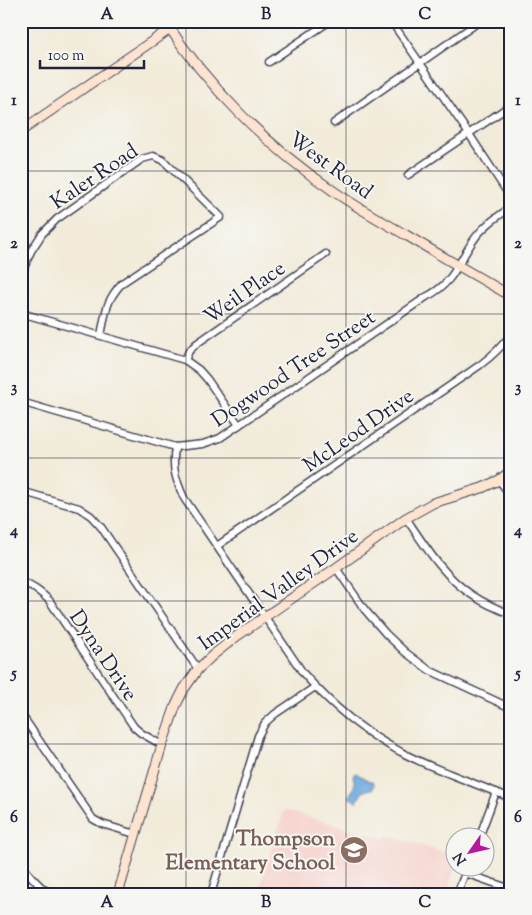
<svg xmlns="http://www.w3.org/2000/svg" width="532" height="915" viewBox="0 0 532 915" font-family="'Sorts Mill Goudy',serif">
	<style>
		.built { fill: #f7d0ca }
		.water { fill: #6faae0; stroke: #48668e }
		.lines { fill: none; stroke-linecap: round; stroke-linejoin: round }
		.street-casing { stroke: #414053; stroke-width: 9 }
		.secondary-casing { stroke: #414053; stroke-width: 11 }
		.street { stroke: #fff; stroke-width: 6 }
		.secondary { stroke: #fde4d1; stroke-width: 9 }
		.grid { fill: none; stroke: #22223b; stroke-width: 1; stroke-opacity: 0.55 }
		.labels { text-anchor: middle; stroke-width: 4; stroke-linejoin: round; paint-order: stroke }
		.street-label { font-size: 21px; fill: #22223b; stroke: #f6f6f2 }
		.education-label { font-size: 21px; font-weight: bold; fill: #785e54; stroke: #f6f6f2; text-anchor: end }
		.neatline { fill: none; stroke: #22223b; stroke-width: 2 }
		.grid-label { font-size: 16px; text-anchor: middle; font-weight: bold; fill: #22223b }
	</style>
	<rect width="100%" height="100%" fill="#f6f6f2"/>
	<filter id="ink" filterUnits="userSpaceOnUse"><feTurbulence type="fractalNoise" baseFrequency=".02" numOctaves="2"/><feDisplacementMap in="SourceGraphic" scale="10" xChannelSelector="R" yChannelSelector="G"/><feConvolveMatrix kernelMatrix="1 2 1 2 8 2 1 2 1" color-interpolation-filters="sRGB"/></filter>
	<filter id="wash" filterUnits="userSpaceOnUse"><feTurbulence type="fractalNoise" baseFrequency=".0096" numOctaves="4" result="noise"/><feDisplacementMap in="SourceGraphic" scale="20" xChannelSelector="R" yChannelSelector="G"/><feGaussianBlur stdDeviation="1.12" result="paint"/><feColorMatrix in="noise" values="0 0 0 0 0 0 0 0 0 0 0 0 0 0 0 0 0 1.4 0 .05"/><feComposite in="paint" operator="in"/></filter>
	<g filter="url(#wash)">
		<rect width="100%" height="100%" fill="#f2ebd9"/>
		<!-- built -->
		<path class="built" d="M284 810 385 839 387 835 454 856 455 868 446 894H258Z"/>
		<!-- water -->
		<path class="water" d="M356 773 369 781H372L374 784 373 789C362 790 362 793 357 802L348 797C353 790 357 785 353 777L354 774Z"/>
	</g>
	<g filter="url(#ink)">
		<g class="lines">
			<defs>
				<g id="street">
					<path d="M391 21 469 134 511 198"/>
					<path d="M170 29 181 21"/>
					<path d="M269 62 330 21"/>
					<path d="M334 123 480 21"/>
					<path d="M408 175 511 105"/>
					<path d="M21 275 31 251 42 234 57 219 142 159 153 156 163 160 221 217 122 283C105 302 106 312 101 335"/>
					<path d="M21 313 185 360 199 370 207 379 239 425"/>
					<path d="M185 360 189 351 196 344 326 254"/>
					<path d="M21 402 175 447 203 444 220 438 426 297C454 283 457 264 473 241 482 227 497 217 511 207"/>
					<path d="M175 447C172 468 175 478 184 498L303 673C331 705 363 732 401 752 417 761 433 767 450 774 470 782 490 790 511 798"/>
					<path d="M499 480 511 496"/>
					<path d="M21 491 79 508 91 516 101 527 198 669"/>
					<path d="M406 518C425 546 443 576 472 595 484 603 497 609 511 614"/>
					<path d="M217 546 480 365C492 356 502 347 511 334"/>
					<path d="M336 568 365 610 386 634 405 652 429 670 511 708"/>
					<path d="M21 582C33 586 40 592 49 600L134 727 141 733 162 745"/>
					<path d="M21 714 93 819 102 824 135 834"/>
					<path d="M479 838 496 792"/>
					<path d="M21 864C30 876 39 887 51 894"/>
					<path d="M465 873 511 889"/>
					<path d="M211 894 258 736 265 723 275 714 315 687"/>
					<path d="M457 894 467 868"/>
				</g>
				<g id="secondary">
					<path d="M165 21C208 87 267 146 332 190 356 207 381 221 406 235 441 256 476 276 511 296"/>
					<path d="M21 131 170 29"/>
					<path d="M118 894 162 745 176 705 184 689 198 669 213 655 237 636 336 568 406 518 433 503 482 488 499 480 511 471"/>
				</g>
			</defs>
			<!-- street casing -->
			<use href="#street" class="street-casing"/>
			<!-- secondary casing -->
			<use href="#secondary" class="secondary-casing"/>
			<!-- street -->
			<use href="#street" class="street"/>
			<!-- secondary -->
			<use href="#secondary" class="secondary"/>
		</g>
	</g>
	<!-- grid -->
	<path class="grid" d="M186 21V894M346 21V894M21 171H511M21 314H511M21 458H511M21 601H511M21 744H511"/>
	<!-- icons -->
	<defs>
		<symbol id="school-disc" viewBox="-11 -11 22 22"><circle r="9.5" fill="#8d6e63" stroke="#f6f6f2"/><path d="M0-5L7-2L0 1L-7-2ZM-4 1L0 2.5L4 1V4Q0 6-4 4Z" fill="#fff"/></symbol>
	</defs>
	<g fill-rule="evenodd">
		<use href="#school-disc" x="338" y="834" width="32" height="32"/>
	</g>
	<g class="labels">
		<!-- street labels -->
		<g class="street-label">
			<text transform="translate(331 165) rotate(36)" y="7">West Road</text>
			<text transform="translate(94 176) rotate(-34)" y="7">Kaler Road</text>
			<text transform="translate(244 292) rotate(-35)" y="7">Weil Place</text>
			<text transform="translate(293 368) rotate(-34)" y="7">Dogwood Tree Street</text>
			<text transform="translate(358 430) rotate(-35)" y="7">McLeod Drive</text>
			<text transform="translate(278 589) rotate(-36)" y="7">Imperial Valley Drive</text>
			<text transform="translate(104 655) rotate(56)" y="7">Dyna Drive</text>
		</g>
		<!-- education labels -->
		<g class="education-label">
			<text x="335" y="845">Thompson<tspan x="335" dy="24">Elementary School</tspan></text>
		</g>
	</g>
	<!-- margin -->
	<rect width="532" height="915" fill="none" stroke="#f6f6f2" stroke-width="55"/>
	<!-- north arrow -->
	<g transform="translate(470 852) rotate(236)"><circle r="24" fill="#f6f6f2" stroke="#a1a1a9"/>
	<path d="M0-4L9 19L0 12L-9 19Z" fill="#b5179e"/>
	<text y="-8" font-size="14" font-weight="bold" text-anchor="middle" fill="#22223b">N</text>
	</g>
	<!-- scale -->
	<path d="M40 60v8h104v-8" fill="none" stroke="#22223b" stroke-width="2.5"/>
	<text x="48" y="60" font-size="15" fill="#22223b" stroke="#f6f6f2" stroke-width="4" paint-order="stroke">100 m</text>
	<rect x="28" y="28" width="476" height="860" class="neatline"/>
	<g class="grid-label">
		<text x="107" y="19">A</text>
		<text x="266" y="19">B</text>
		<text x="425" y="19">C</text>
		<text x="14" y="105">1</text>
		<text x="518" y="105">1</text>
		<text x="14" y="248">2</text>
		<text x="518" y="248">2</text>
		<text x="14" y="392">3</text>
		<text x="518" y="392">3</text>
		<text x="14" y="535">4</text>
		<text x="518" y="535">4</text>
		<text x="14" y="678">5</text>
		<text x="518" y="678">5</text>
		<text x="14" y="822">6</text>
		<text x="518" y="822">6</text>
		<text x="107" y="907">A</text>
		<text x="266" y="907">B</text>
		<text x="425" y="907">C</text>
	</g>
</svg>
